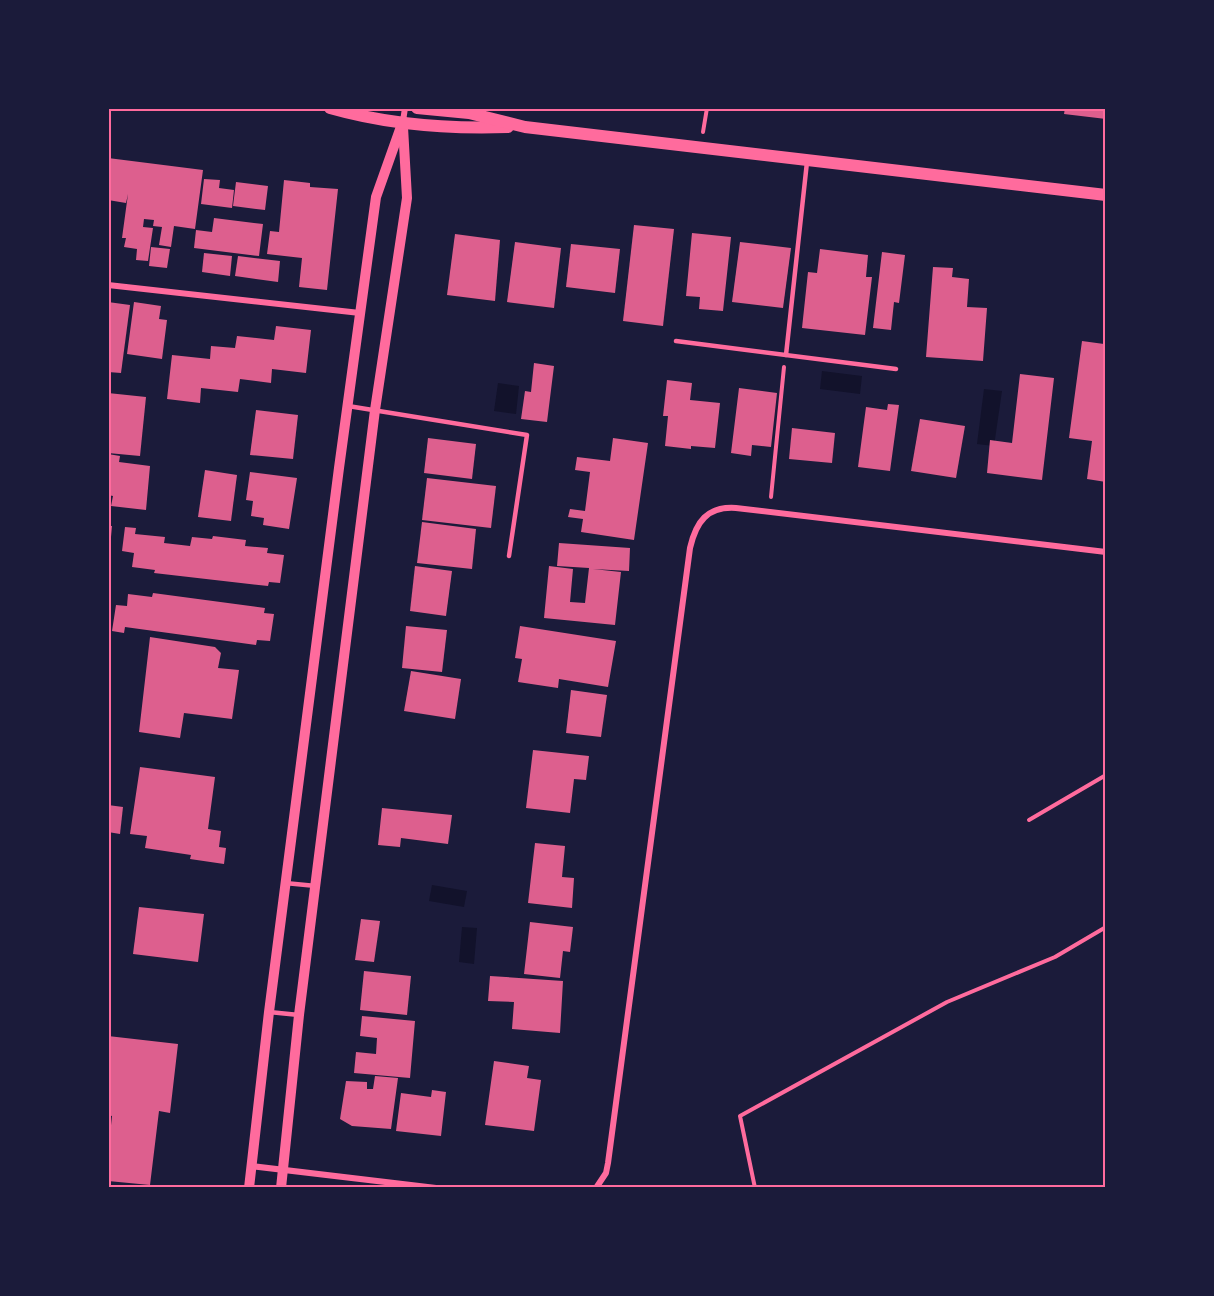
<svg xmlns="http://www.w3.org/2000/svg" width="1214" height="1296" viewBox="0 0 1214 1296" font-family="Barlow,sans-serif">
	<style>
		.water { fill: #12122b }
		.building { fill: #dd5f8e }
		.lines { fill: none; stroke-linecap: round; stroke-linejoin: round }
		.path { stroke: #ff6b9d; stroke-width: 4 }
		.service { stroke: #ff6b9d; stroke-width: 4.5 }
		.minor { stroke: #ff6b9d; stroke-width: 6 }
		.tertiary { stroke: #ff6b9d; stroke-width: 10 }
		.secondary { stroke: #ff6b9d; stroke-width: 12 }
		.neatline { fill: none; stroke: #ff6b9d; stroke-width: 2 }
	</style>
	<rect width="100%" height="100%" fill="#1b1b3a"/>
	<!-- water -->
	<g class="water">
		<path d="M822 371 862 376 860 394 820 389Z"/>
		<path d="M498 383 519 386 516 414 494 411Z"/>
		<path d="M984 389 1002 391 994 446 977 444Z"/>
		<path d="M432 885 467 891 464 907 429 901Z"/>
		<path d="M462 927 477 928 474 964 459 962Z"/>
	</g>
	<!-- building -->
	<g class="building">
		<path d="M1065 108H1106V119L1064 114Z"/>
		<path d="M108 158 203 170 195 229 174 226 171 247 159 245 162 227 153 226 154 220 144 219 143 227 153 228 148 261 136 260 137 249 124 247 126 238H122L128 194 126 203 108 200Z"/>
		<path d="M204 179 220 180 219 188 234 190 232 208 201 204Z"/>
		<path d="M284 180 310 183V187L338 189 327 290 299 287 302 258 267 254 270 231 279 232Z"/>
		<path d="M236 182 268 186 265 210 233 206Z"/>
		<path d="M214 218 263 224 259 256 194 248 196 230 212 232Z"/>
		<path d="M634 225 674 229 663 326 623 321Z"/>
		<path d="M692 233 731 237 723 311 699 309 700 297 686 296Z"/>
		<path d="M455 234 500 240 495 301 447 295Z"/>
		<path d="M515 242 561 248 554 308 507 302Z"/>
		<path d="M740 242 791 248 783 308 732 302Z"/>
		<path d="M571 244 620 249 615 293 566 287Z"/>
		<path d="M151 247 170 249 167 268 149 266Z"/>
		<path d="M820 249 868 255 866 277H872L865 335 802 328 808 272 817 273Z"/>
		<path d="M882 252 905 255 899 303 894 302 891 330 873 328Z"/>
		<path d="M204 253 232 256 230 276 202 272Z"/>
		<path d="M238 256 280 261 278 282 235 276Z"/>
		<path d="M933 267 953 268 952 277 969 279 967 307 987 308 983 361 926 357Z"/>
		<path d="M108 302 130 305 121 373 108 372Z"/>
		<path d="M134 302 161 306 159 319 167 320 162 359 127 354Z"/>
		<path d="M276 326 311 330 306 373 272 369 271 383 240 379 238 392 201 388 200 403 167 399 172 355 210 359 211 346 235 348 237 336 274 340Z"/>
		<path d="M1105 338H1106V482L1087 479 1092 441 1069 438 1082 341 1104 344Z"/>
		<path d="M534 363 554 366 547 422 521 419 525 391 531 392Z"/>
		<path d="M1020 374 1054 378 1042 480 987 473 990 440 1012 443Z"/>
		<path d="M667 380 692 383 690 400 720 403 715 448 691 446V449L665 446 668 416H663Z"/>
		<path d="M739 388 777 393 771 447 752 445 751 456 731 453Z"/>
		<path d="M108 393 146 397 140 456 108 453Z"/>
		<path d="M888 404 899 405 890 471 858 467 866 407 887 410Z"/>
		<path d="M256 410 298 415 293 459 250 455Z"/>
		<path d="M920 419 965 426 956 478 911 471Z"/>
		<path d="M792 428 835 433 832 463 789 459Z"/>
		<path d="M428 438 476 444 472 479 424 473Z"/>
		<path d="M613 438 648 443 634 540 581 532 583 519 568 517 570 509 585 511 590 472 575 470 577 457 610 461Z"/>
		<path d="M108 454 120 456 119 462 150 466 146 510 111 506 113 496 108 495Z"/>
		<path d="M205 470 237 475 231 521 198 517Z"/>
		<path d="M250 472 297 478 289 529 263 525 264 518 251 516 253 501 246 500Z"/>
		<path d="M427 478 496 486 491 528 422 520Z"/>
		<path d="M422 522 476 529 472 569 417 563Z"/>
		<path d="M108 526H112L110 548H108Z"/>
		<path d="M125 527 136 528 135 534 165 537 164 543 190 546 192 537 212 539 213 536 246 540 245 546 268 548 267 553 284 555 280 583 269 582 268 586 154 573 155 570 132 567 134 553 122 551Z"/>
		<path d="M559 543 630 548 629 571 593 569 621 572 615 625 544 618 549 566 573 569 570 602 585 603 589 568 557 566Z"/>
		<path d="M415 566 452 571 446 616 410 611Z"/>
		<path d="M153 593 265 608 264 613 274 614 270 641 257 640 256 645 125 627 124 633 112 631 116 605 127 606 128 594 152 597Z"/>
		<path d="M406 626 447 630 442 672 402 668Z"/>
		<path d="M520 626 616 641 608 687 559 679 558 688 518 682 522 659 515 658Z"/>
		<path d="M150 637 215 647 221 653 218 668 239 670 232 719 184 713 180 738 139 732Z"/>
		<path d="M411 671 461 679 455 719 404 711Z"/>
		<path d="M571 690 607 695 601 737 566 733Z"/>
		<path d="M533 750 589 756 586 780 574 779 570 813 526 808Z"/>
		<path d="M140 767 215 777 208 829 221 831 219 847 226 848 224 864 190 859 191 855 145 848 147 836 130 834Z"/>
		<path d="M108 805 123 807 120 834 108 832Z"/>
		<path d="M382 808 452 815 448 844 401 838 400 847 378 845Z"/>
		<path d="M535 843 565 846 562 877 574 878 572 908 528 903Z"/>
		<path d="M139 907 204 914 198 962 133 954Z"/>
		<path d="M361 919 380 921 374 962 355 960Z"/>
		<path d="M530 922 573 927 570 952 563 951 560 978 524 974Z"/>
		<path d="M364 971 411 976 407 1015 360 1010Z"/>
		<path d="M490 976 563 981 560 1033 512 1029 514 1002 488 1001Z"/>
		<path d="M362 1016 415 1021 410 1078 354 1073 356 1052 376 1054 377 1038 360 1036Z"/>
		<path d="M108 1036 178 1044 170 1113 159 1111 150 1185 108 1181V1153L112 1116 108 1115Z"/>
		<path d="M494 1061 529 1066 527 1078 541 1080 534 1131 485 1125Z"/>
		<path d="M375 1076 398 1078 391 1129 352 1126 340 1119 346 1081 367 1082V1089H373Z"/>
		<path d="M432 1090 446 1092 441 1136 396 1131 401 1093 431 1097Z"/>
	</g>
	<g class="lines">
		<!-- path -->
		<g class="path">
			<path d="M703 132 707 108"/>
			<path d="M771 497 784 367"/>
			<path d="M1029 820 1106 775"/>
			<path d="M755 1188 740 1116 947 1002 1055 957 1106 927"/>
		</g>
		<!-- service -->
		<g class="service">
			<path d="M676 341 896 369"/>
			<path d="M786 355 807 162"/>
			<path d="M348 406 527 435 509 556"/>
			<path d="M285 883 316 886"/>
			<path d="M269 1012 299 1015"/>
		</g>
		<!-- minor -->
		<g class="minor">
			<path d="M403 121 405 108"/>
			<path d="M108 285 360 313"/>
			<path d="M251 1166 436 1188"/>
			<path d="M596 1188 606 1173 608 1163 690 548C696 522 707 506 736 508L1106 552"/>
		</g>
		<!-- tertiary -->
		<g class="tertiary">
			<path d="M249 1188 269 1012 339 468 376 197 403 121"/>
			<path d="M281 1188 299 1015 375 410 407 198 403 127"/>
		</g>
		<!-- secondary -->
		<g class="secondary">
			<path d="M330 108C386 124 451 129 508 127"/>
			<path d="M417 108 469 113 525 127 1106 195"/>
		</g>
	</g>
	<!-- border -->
	<rect width="1214" height="1296" fill="none" stroke="#1b1b3a" stroke-width="219"/>
	<rect x="110" y="110" width="994" height="1076" class="neatline"/>
</svg>
